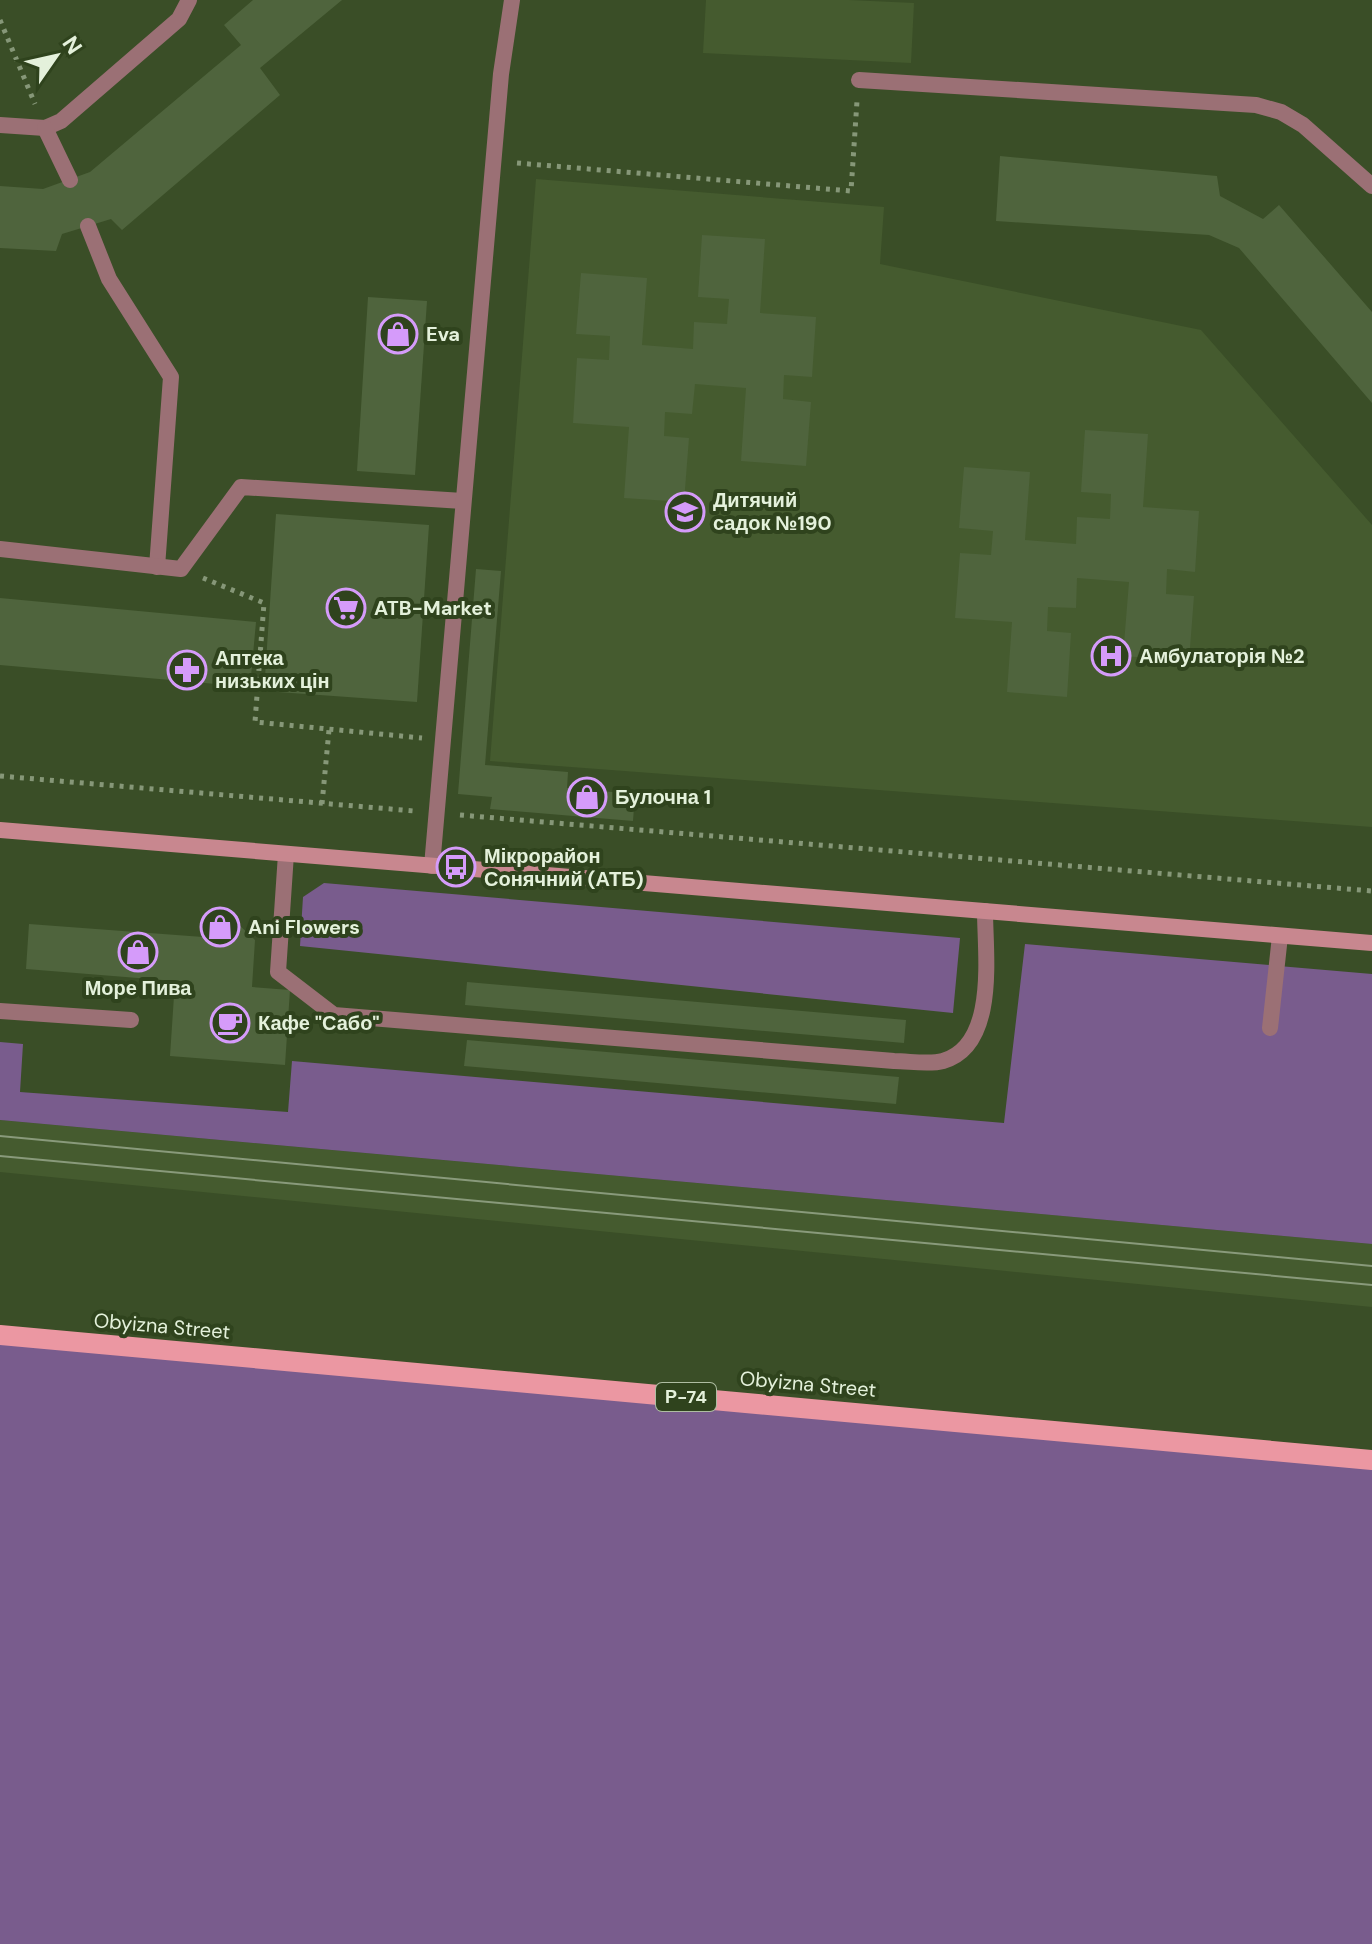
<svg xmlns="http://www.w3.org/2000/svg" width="1372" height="1944" viewBox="0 0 1372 1944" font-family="'DM Sans',sans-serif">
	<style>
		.built { fill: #455b2f }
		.green { fill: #795c8d }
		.building { fill: #4f643d }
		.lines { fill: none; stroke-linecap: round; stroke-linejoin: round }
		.path { stroke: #869778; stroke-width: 5; stroke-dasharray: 4 6; stroke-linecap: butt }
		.lane { stroke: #9b7075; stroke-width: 16 }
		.secondary { stroke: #c8878f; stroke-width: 16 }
		.primary { stroke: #eb97a2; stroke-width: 20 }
		.tram { stroke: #899a7b; stroke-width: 2 }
		.labels { text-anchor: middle; stroke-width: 8; stroke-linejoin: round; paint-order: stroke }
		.shield { fill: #2f431d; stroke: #aebda2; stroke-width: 2 }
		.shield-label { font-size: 18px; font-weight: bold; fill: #e4f1db }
		.poi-label { font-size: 20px; font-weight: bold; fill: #e4f1db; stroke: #2f431d; text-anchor: start }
		.street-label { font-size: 20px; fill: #e4f1db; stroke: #2f431d }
	</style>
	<rect width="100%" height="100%" fill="#3a4e27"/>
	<!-- built -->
	<g class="built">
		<path d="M706 0H849L914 3 911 63 703 53Z"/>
		<path d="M536 179 884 207 880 264 1201 330 1372 525V827L490 761Z"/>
		<path d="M0 1120 1372 1244V1307L0 1172Z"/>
	</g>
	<!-- green -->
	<g class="green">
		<path d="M324 883 960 938 953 1013 300 946 303 897Z"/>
		<path d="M1025 944 1372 974V1244L0 1120V1042L23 1044 20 1092 288 1112 292 1061 1004 1123Z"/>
		<path d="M0 1335 1372 1460V1944H0Z"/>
	</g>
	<!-- building -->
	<g class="building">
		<path d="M253 0H342L260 68 280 95 122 230 111 219 62 234 56 251 0 248V186L43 189 90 172 241 45 224 25Z"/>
		<path d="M1000 156 1217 176 1220 196 1263 219 1279 205 1372 312V403L1239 248 1209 235 996 221Z"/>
		<path d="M702 235 765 239 760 313 816 317 812 377 784 375 783 399 811 402 806 466 741 461 746 388 695 384 692 414 665 412 664 436 689 438 684 502 624 498 629 427 573 423 577 358 609 360 610 336 576 334 581 273 647 278 642 345 693 349 694 322 727 324 729 299 698 297Z"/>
		<path d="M368 297 427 301 415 475 357 471Z"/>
		<path d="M1085 430 1148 434 1143 507 1199 511 1195 572 1167 569 1166 594 1194 596 1189 661 1123 656 1129 582 1077 578 1076 608 1048 607 1047 631 1071 633 1067 697 1007 692 1012 622 955 618 960 553 991 555 993 531 959 528 964 467 1030 472 1025 540 1076 544 1077 517 1110 519 1111 494 1081 492Z"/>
		<path d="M276 514 429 525 417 702 264 691Z"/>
		<path d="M476 569 501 571 485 765 568 772 567 788 635 794 633 821 490 809 492 797 458 794Z"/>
		<path d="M0 598 256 622 250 687 0 665Z"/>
		<path d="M204 913 238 916 237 923 255 940 252 987 290 990 285 1065 170 1056 175 981 26 969 29 924 203 937Z"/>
		<path d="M467 982 906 1020 904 1043 465 1005Z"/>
		<path d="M467 1040 899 1077 896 1104 464 1066Z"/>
	</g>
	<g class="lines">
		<!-- path -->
		<g class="path">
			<path d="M0 20 35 104"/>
			<path d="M517 163 851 191 857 101"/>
			<path d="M203 578 264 603 255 722 422 738"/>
			<path d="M0 776 414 811"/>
			<path d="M322 804 329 730"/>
			<path d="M460 815 1372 891"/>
		</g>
		<!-- lane -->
		<g class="lane">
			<path d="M859 80 1256 105 1281 112 1303 125 1372 186"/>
			<path d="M0 125 45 128 61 121 179 19 189 0"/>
			<path d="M45 128 70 180"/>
			<path d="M88 226 109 279 171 377 157 567"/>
			<path d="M0 549 181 569 241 487 463 501"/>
			<path d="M286 854 278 972 334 1015 894 1061C909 1061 929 1065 943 1061 998 1045 985 954 985 911"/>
			<path d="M432 866 501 74 512 0"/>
			<path d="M0 1011 131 1020"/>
			<path d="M1270 1028 1280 936"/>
		</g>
		<!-- secondary -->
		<path class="secondary" d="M0 830 1372 943"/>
		<!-- primary -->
		<path class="primary" d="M0 1335 1372 1460"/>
		<!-- tram -->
		<g class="tram">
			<path d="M0 1136 1372 1266"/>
			<path d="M0 1156 1372 1285"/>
		</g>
	</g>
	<!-- icons -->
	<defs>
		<symbol id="shop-ring" viewBox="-11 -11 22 22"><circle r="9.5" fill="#2f431d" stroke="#d59bfa" stroke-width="1.5"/><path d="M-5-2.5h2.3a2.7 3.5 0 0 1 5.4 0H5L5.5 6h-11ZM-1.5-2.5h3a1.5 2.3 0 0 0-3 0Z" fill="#d59bfa"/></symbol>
		<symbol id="school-ring" viewBox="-11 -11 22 22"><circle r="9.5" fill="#2f431d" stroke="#d59bfa" stroke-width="1.5"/><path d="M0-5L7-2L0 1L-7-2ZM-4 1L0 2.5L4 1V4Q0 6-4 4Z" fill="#d59bfa"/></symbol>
		<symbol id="supermarket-ring" viewBox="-11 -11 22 22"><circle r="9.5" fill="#2f431d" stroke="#d59bfa" stroke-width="1.5"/><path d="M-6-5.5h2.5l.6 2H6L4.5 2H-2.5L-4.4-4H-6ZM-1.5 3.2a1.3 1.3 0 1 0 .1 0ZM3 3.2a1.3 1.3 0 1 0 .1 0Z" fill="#d59bfa"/></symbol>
		<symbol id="hospital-ring" viewBox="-11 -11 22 22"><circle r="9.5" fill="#2f431d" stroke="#d59bfa" stroke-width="1.5"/><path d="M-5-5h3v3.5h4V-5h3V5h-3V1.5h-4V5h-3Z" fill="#d59bfa"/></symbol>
		<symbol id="pharmacy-ring" viewBox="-11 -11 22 22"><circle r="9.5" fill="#2f431d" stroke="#d59bfa" stroke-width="1.5"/><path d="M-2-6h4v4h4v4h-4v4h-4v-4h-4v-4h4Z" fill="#d59bfa"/></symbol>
		<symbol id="bus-ring" viewBox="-11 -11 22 22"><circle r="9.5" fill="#2f431d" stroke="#d59bfa" stroke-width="1.5"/><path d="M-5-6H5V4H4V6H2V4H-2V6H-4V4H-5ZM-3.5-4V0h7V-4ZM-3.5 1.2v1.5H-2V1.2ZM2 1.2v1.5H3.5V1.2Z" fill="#d59bfa"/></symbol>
		<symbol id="cafe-ring" viewBox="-11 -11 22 22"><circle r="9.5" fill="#2f431d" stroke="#d59bfa" stroke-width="1.5"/><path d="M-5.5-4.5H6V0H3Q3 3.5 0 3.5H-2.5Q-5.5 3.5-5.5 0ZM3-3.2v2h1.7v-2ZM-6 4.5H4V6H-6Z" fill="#d59bfa"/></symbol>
	</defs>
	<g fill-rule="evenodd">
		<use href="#shop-ring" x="376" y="312" width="44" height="44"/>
		<use href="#school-ring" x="663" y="490" width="44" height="44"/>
		<use href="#supermarket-ring" x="324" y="586" width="44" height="44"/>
		<use href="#hospital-ring" x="1089" y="634" width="44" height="44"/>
		<use href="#pharmacy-ring" x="165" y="648" width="44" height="44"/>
		<use href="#shop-ring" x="565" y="775" width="44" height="44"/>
		<use href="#bus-ring" x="434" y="845" width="44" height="44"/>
		<use href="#shop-ring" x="198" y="905" width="44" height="44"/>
		<use href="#shop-ring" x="116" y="930" width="44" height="44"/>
		<use href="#cafe-ring" x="208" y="1001" width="44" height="44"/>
	</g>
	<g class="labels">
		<!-- shield labels -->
		<rect class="shield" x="656" y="1383" width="60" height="28" rx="6"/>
		<g class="shield-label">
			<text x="686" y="1403">Р-74</text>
		</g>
		<!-- poi labels -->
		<g class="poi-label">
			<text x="426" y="341">Eva</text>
			<text x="713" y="507">Дитячий<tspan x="713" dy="23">садок №190</tspan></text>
			<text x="374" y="615">ATB-Market</text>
			<text x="1139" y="663">Амбулаторія №2</text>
			<text x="215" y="665">Аптека<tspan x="215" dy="23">низьких цін</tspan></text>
			<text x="615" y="804">Булочна 1</text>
			<text x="484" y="863">Мікрорайон<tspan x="484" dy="23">Сонячний (АТБ)</tspan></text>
			<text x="248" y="934">Ani Flowers</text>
			<text x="138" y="995" text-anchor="middle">Море Пива</text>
			<text x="258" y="1030">Кафе "Сабо"</text>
		</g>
		<!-- street labels -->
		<g class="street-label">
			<text transform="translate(162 1326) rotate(5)" y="7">Obyizna Street</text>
			<text transform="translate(808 1384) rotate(5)" y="7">Obyizna Street</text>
		</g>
	</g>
	<!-- north arrow -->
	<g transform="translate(56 56) rotate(56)" stroke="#2f431d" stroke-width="6" paint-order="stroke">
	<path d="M0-6L14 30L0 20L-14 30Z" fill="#e4f1db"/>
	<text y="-12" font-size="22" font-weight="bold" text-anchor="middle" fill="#e4f1db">N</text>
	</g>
</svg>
